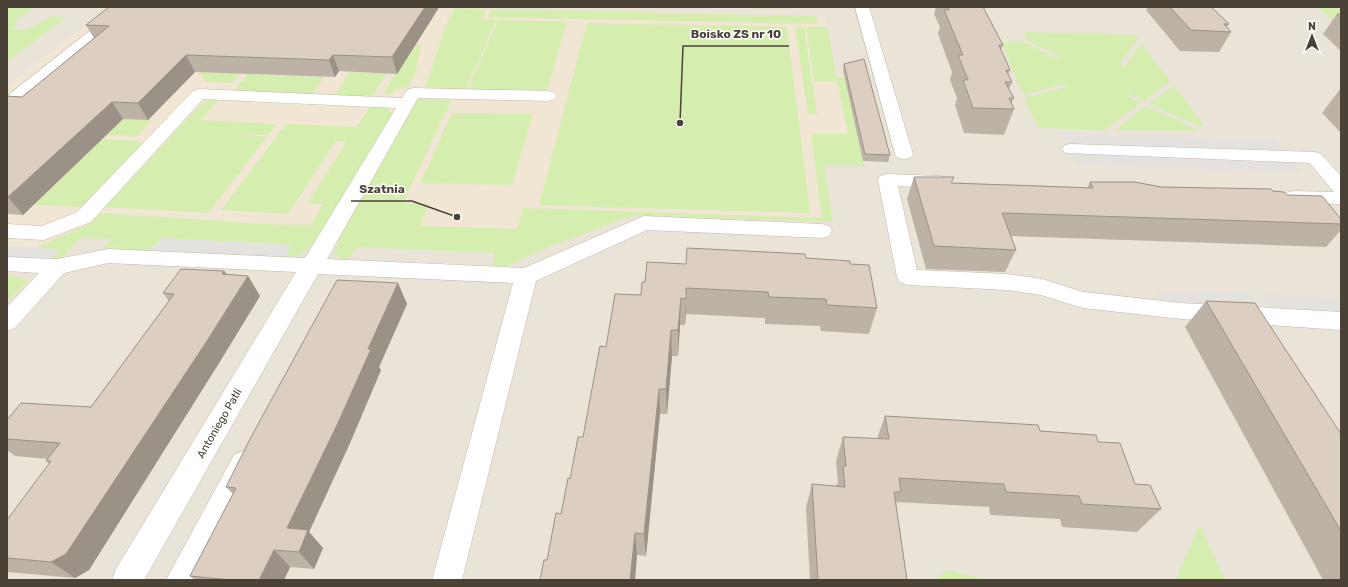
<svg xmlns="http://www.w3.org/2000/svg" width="1348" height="587" viewBox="0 0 1348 587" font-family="Rubik,sans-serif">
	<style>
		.residential { fill: #eae3d8 }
		.education { fill: #f0e6d3 }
		.green { fill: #d6edb0 }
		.parking { fill: #e4e2df }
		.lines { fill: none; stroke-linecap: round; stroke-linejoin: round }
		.minor-casing { stroke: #c2b9ac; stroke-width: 1 }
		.minor { fill: #fff; fill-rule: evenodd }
		.wall { fill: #bdb2a6 }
		.shaded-wall { fill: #9a9187 }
		.building { fill: #dccfc1; stroke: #9a9187 }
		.labels { text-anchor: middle; stroke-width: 3; stroke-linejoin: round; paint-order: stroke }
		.street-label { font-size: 11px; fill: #4b4237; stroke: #fff }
		.leader { fill: none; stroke: #4b4237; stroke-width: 1.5 }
		.callout-dot { fill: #4b4237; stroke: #fff; stroke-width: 1.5 }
		.callout-label { font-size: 12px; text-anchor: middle; font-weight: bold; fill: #4b4237; stroke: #fff; stroke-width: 3; stroke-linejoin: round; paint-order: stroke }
	</style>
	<rect width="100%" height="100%" fill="#f6f1ea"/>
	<!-- residential -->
	<rect class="residential" x="7" y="7" width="1334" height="573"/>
	<!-- education -->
	<path class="education" d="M110 7H438L825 17 837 78H845L864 166H824L833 222 636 215 547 247 538 248 304 237 80 238 35 248 7 246V86Z"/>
	<!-- green -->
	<g class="green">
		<path d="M7 7H35L13 22 19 23 12 29H28L52 16 66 18 7 61Z"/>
		<path d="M1317 7H1333L1341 9V21L1337 24Z"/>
		<path d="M455 8 486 9 481 20H496L466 89H435L425 86 430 75 444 29Z"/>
		<path d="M491 9 816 16 818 24 488 17Z"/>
		<path d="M498 20 567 22 547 90 468 89Z"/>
		<path d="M587 23 787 27 810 213 539 205Z"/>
		<path d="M795 27H804L817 115 808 114Z"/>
		<path d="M806 27H827L837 78H845L864 166H824L833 222 636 215 547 247 506 267H492L495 253 357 247C353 254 351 259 342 259L334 253 339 239 417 99 451 100 403 203 429 204 420 226 517 229 523 208 822 218 811 134H848L837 81H814Z"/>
		<path d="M1023 32 1135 35 1138 38 1120 64 1125 67 1141 43 1170 81 1144 101 1130 94 1125 95 1141 103 1105 130 1042 128 1037 126 1024 98 1068 87 1063 84 1023 95 1001 42H1024L1058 59 1060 57 1027 40Z"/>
		<path d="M415 45H421L416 72 408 87 394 90 391 95 384 93 395 74H397Z"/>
		<path d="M197 70H243L232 83 207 82Z"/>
		<path d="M350 72 387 73 371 98 334 96Z"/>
		<path d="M248 74 324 77 311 95 234 92V90Z"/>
		<path d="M1174 85 1204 126 1201 127 1149 104Z"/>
		<path d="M212 99H219L201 120 277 124 269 135 247 134 246 135 267 137 208 213 105 207 200 105Z"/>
		<path d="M371 105 388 107 392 115 315 242 303 253 290 257 286 254 290 245 161 238C147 257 134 252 112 252L116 247H104L112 239 80 238 60 261 48 262 60 250 35 248 89 224 99 214 103 213 263 224 311 225 323 204H307L347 141H336L288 214 221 210 286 124 357 127Z"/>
		<path d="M1146 106 1198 130 1200 131 1115 130Z"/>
		<path d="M452 113 533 114 512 185 420 183Z"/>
		<path d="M123 119 148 120H152L137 136 107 135Z"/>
		<path d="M102 139 138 141 143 144 87 207 34 205Z"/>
		<path d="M7 276 20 277 28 281 7 302Z"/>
		<path d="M1198 528H1201L1225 580H1176Z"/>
		<path d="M947 570 989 580H935Z"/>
	</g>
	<!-- parking -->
	<g class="parking">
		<path d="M1061 133 1274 140 1302 172 1078 165Z"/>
		<path d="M161 238 291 245 286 253 290 257 148 251 155 247Z"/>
		<path d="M7 246 60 249 48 262 7 260Z"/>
		<path d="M1153 291 1245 294 1270 311 1171 305Z"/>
		<path d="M1261 294 1341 298V314L1272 311Z"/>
	</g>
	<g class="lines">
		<defs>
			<g id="minor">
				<path d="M120 7H136L13 108 7 109V96Z"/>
				<path d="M855 7H869L913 154 910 158 904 159 898 158 895 154Z"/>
				<path d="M413 88 549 91 555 93 557 96 555 99 549 101 418 98 327 259 524 268 644 216 822 224 829 226 832 231 829 236 822 238 647 230 536 281 462 580H432L513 283 318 274 144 580H112L116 569 296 272 108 263 64 273 15 328 7 331V307L39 273 7 271V257L57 259 108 249 305 258 396 108 203 99 91 222 44 240 7 238V224L42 226 77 212 193 91 199 89 402 98 407 90Z"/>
				<path d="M1071 144 1315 152 1321 154 1341 176V204L1293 203 1286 201 1283 197 1286 193 1293 191 1334 192 1310 163 1065 153 1062 149 1065 145Z"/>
				<path d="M887 174 941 176 948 178 950 182 948 186 941 188 898 186 917 270 1007 274 1042 279 1083 292 1181 303 1341 312V330L1181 319 1083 308 1041 295 1007 290 908 285 900 282 897 277 878 180 880 176Z"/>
				<path d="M243 451 252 455 256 463 197 580H166L234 455Z"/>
			</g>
		</defs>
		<!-- minor casing -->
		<use href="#minor" class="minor-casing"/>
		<!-- minor -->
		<use href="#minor" class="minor"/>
	</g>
	<!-- wall -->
	<g class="wall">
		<path d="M936 7H983L1003 45 1001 50 1010 70 1008 75 1012 82 1009 90 1014 98 1011 104 1014 109 1004 135 964 133 955 105 957 98 950 80 952 72 938 34 940 27 934 14Z"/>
		<path d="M1148 7H1211L1229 24 1227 27 1231 32 1219 52 1180 51 1146 10Z"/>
		<path d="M438 9 397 74 339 71 335 77 195 72 148 120 123 119 23 215 7 214V96L22 97 94 38 86 25Z"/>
		<path d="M1337 14H1341V51L1323 34Z"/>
		<path d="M844 64 890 155 888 162 863 161 843 70Z"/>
		<path d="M1341 88V133L1322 113Z"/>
		<path d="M914 177 952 183 1038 186 1087 188 1090 182 1161 187 1273 191 1287 195 1341 219V230L1326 247 1011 236 1016 250 1005 272 926 269 907 199Z"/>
		<path d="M806 258 850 264 877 308 869 334 821 331 820 326 765 324V318L686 314 685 325H680L678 356H672L667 414H660L646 556 637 555 635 580H540L561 514 570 479 583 437 606 347 641 295 645 282 686 264Z"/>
		<path d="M224 271 227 274 248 276 260 296 219 363 89 570 75 578 7 572V520L50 464 46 461 48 459 15 456 7 450V420L91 407 169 301 163 293Z"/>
		<path d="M398 283 407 304 379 367 381 370 350 443 309 532 323 548 314 569 290 567 284 580H195L190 576 233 494 226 487Z"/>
		<path d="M1206 301 1341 434V580H1323L1185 327Z"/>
		<path d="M885 416 1040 431 1098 442 1135 484 1161 509 1137 532 1062 527 1060 519 990 515 989 507 897 502 896 504 907 580H810L806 508 812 484 836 486 838 482 836 461 843 437 877 439Z"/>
	</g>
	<!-- shaded-wall -->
	<g class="shaded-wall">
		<path d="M425 7H438V9L397 74 392 57Z"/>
		<path d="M186 55 195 72 148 120 138 103Z"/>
		<path d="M333 55 339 71 335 77 329 60Z"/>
		<path d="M112 102 123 119 23 215 8 197Z"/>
		<path d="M224 271 237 291 222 274Z"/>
		<path d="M248 276 260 296 219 363 89 570 75 578 51 562Z"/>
		<path d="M398 283 407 304 379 367 381 370 350 443 309 532 323 548 314 569 299 552 287 528Z"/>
		<path d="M686 288V314L685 325 686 299Z"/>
		<path d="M681 298 680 325 678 356V330Z"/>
		<path d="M671 330 672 356 667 414 666 389Z"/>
		<path d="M659 389 660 414 646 556 644 534Z"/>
		<path d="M635 533 637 555 635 580H630Z"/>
		<path d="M274 550 290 567 284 580H259Z"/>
	</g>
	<!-- building -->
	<g class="building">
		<path d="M109 7H425L392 57 333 55 329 60 186 55 138 103 112 102 8 197H7V96L22 97 109 26 86 25Z"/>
		<path d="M948 7H983L1003 45H999L1010 70H1006L1012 82H1005L1014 98H1009L1014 109 973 108 963 80H968L958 55H963L944 10H949Z"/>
		<path d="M1170 7H1211L1229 24H1224L1231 32 1191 30Z"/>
		<path d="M1337 14H1341V18Z"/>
		<path d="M864 59 890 155 865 154 844 64Z"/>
		<path d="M914 177H954L951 183 1038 186 1093 188 1090 182H1135L1161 187 1271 189 1273 191 1284 192 1287 195 1322 196 1341 219V224L1002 213 1016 250 934 246Z"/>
		<path d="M687 248 805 254 806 258 850 261V264L869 265 877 308 827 305 826 299 769 297 768 292 686 288V299L681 298 678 330H671L666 389H659L644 534 635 533 630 580H540L544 560H547L556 513 561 514 568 478 570 479 578 437H583L600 346 606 347 615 294 641 295 642 282H645L647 262 686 264Z"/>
		<path d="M181 269 224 271 222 274 248 276 205 344 66 554 51 562 7 558V520L51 461H46L60 443 7 439V420L21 403 91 407 174 294 163 293Z"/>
		<path d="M337 280 398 283 368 349H371L338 423 287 528 308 530 299 552 274 550 259 580H231L190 576 236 488 226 487 251 437Z"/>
		<path d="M1206 301 1255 303 1341 434V531Z"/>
		<path d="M885 416 1038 425 1040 431 1096 435 1098 442 1120 443 1135 484 1150 485 1161 509 1082 504 1079 496 1006 492 1004 484 899 478 901 492H894L907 580H818L812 484 845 487 843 466H846L843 437 889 439Z"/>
	</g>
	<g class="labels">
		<!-- street labels -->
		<g class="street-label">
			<text transform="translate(219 423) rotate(-60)" y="4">Antoniego Patli</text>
		</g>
	</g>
	<!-- callouts -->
	<path class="leader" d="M680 123L683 46H789M457 217L412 201H351"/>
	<g class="callout-dot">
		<circle cx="680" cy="123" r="4"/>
		<circle cx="457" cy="217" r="4"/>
	</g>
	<g class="callout-label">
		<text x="736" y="38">Boisko ZS nr 10</text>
		<text x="382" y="193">Szatnia</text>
	</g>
	<!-- border -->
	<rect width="1348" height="587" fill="none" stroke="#4b4237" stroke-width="16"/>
	<!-- north arrow -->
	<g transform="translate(1312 36)" stroke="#ffffff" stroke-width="3" paint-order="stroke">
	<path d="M0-3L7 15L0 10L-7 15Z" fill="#4b4237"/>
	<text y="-6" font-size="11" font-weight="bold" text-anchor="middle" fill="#4b4237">N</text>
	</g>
</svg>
